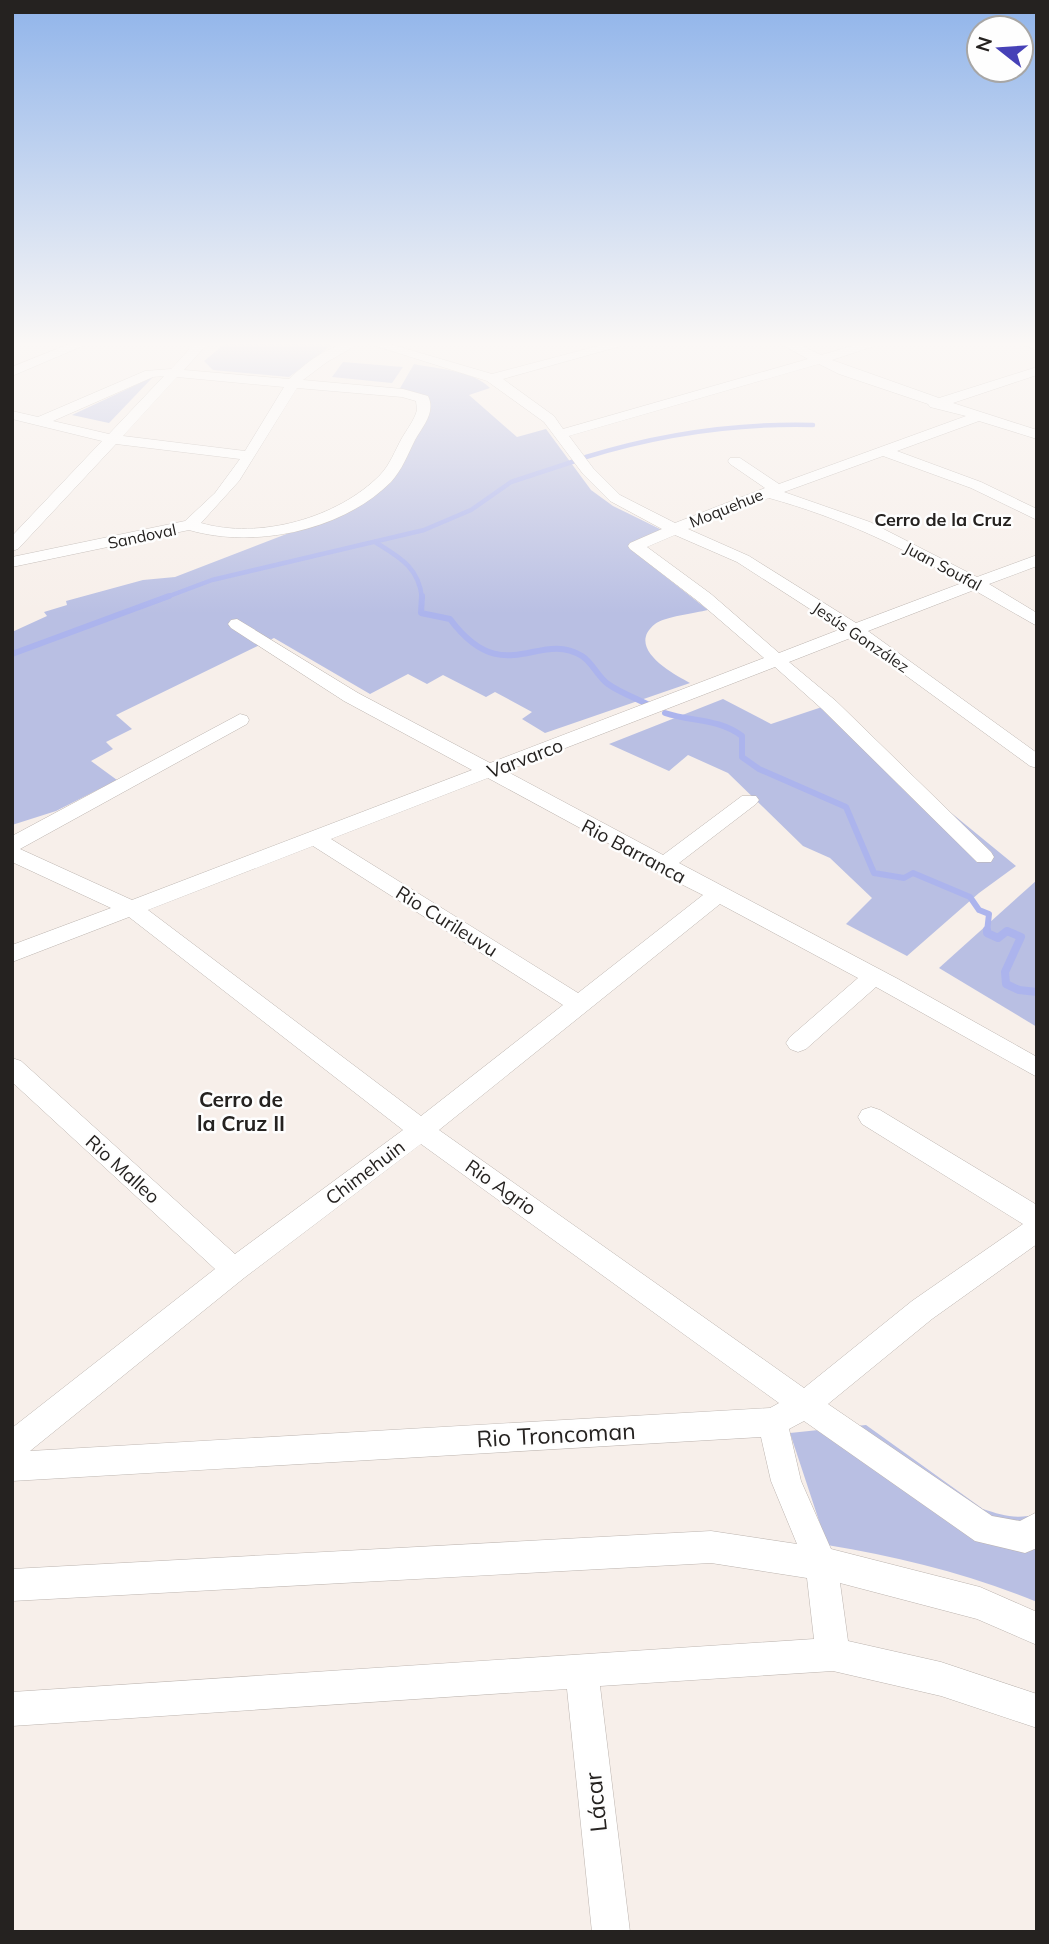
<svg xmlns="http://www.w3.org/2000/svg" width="1049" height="1944" viewBox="0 0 1049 1944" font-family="Mulish,sans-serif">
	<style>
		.green { fill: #b9bfe3 }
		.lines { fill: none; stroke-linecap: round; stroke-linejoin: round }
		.stream-far2 { stroke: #acb4ed; stroke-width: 4.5 }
		.stream-far1 { stroke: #acb4ed; stroke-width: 6 }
		.stream { stroke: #acb4ed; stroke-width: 8 }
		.minor-casing { stroke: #bcb4af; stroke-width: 1 }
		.minor { fill: #fff; fill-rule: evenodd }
		.labels { text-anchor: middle; stroke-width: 5; stroke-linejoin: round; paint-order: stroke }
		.far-street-label { font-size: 16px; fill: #252220; stroke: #fefefe }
		.far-neighbourhood-label { font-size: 18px; font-weight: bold; fill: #252220; stroke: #fefefe }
		.street-label { font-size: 19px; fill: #252220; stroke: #fefefe }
		.neighbourhood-label { font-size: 21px; font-weight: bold; fill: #252220; stroke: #fefefe }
		.near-street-label { font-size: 23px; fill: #252220; stroke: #fefefe }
	</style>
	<rect width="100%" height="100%" fill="#f7efea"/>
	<!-- green -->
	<g class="green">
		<path d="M227 342H336L289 377 213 370 204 361Z"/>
		<path d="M343 362 403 367 392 383 332 377Z"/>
		<path d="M414 364C437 369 472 370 490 388L469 395 517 437 546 429 591 490 613 506 662 530 631 543 629 548 708 610C695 613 664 617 655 624 625 648 673 674 690 683L545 733 522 719 532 712 495 692 486 697 443 675 427 684 408 674 370 694 274 638 116 715 132 729 106 742 113 749 91 761 117 780 56 811 12 825V632L47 616 44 612 67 605 66 601 143 580 175 577 341 513 376 492 430 407 399 390Z"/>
		<path d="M153 377 109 423 72 415Z"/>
		<path d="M723 699 771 724 822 707 1016 866 979 893 907 956 846 924 872 898 830 858 803 846 728 773 688 755 669 771 609 744Z"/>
		<path d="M1037 880V1027L939 968Z"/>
		<path d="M866 1425 983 1509C1001 1515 1017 1520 1037 1514V1602C968 1574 900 1557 827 1545L790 1433Z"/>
	</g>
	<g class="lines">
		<!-- stream-far2 -->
		<g class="stream-far2">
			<path d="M586 457C661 434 735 423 813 425"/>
			<path d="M375 542C399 557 419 567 422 598"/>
			<path d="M164 598 212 580 424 530 471 510 511 482 575 461"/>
		</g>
		<!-- stream-far1 -->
		<g class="stream-far1">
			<path d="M422 596 421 613 450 619C504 691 538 629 582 656 592 662 598 677 608 684 619 692 635 698 647 704"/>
			<path d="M12 654 169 596"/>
			<path d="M665 713C692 722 718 718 742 736V757L759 769 846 807 874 873 904 878 913 873 970 897 979 910 989 914 987 932"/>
			<path d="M1006 932H1009"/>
		</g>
		<!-- stream -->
		<path class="stream" d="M987 930V933L998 938 1007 931 1021 937 1005 972 1006 984 1019 990 1037 992"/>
		<defs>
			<g id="minor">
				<path d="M74 342H92L12 376V367Z"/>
				<path d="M196 342H209L184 370 289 379C310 359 333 342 362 342L327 362 303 380 403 389 428 396C436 412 423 426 415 440 408 454 402 470 391 482 342 531 254 549 189 530L12 567V557L185 521 215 493 240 459 116 444 18 549 12 551V536L102 441 12 419V411L38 417 145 371 171 369ZM164 376 109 434 53 421 153 377ZM177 377 284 387 245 451 123 436ZM297 388 402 397 416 401 417 410C414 421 407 429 402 438 395 450 390 465 380 475 338 518 259 540 201 523L239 481Z"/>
				<path d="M363 342H383L492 374 613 342H635L503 379 554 416 563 429 808 359 777 342H794L821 355 866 342H887L832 360 939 398 1037 367V375L953 403 1037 430V439L979 421 897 451 981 482 1037 509V520L971 488 883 456 784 492 870 522 977 577 1037 555V566L989 584 1037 613V626L974 590 868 631 1037 753V768L1030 766 853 637 789 662 836 701 991 852 994 857 991 862H977L822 709 775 667 506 771 663 855 742 796H756L759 800 756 804 679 863 898 979 1037 1057V1077L876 987 806 1049 798 1052 790 1049 786 1043 790 1037 858 978 720 904 439 1130 804 1388 912 1301 1023 1224 862 1124 858 1117 862 1110 871 1107 880 1110 1037 1205V1244L932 1319 828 1404 992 1516 1020 1521 1037 1512V1548L1025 1553 975 1541 804 1421 789 1429 801 1481 831 1549 980 1587 1037 1612V1645L977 1619 840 1583 848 1641 941 1662 1037 1694V1728L941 1696 833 1671 600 1686 630 1932H592L567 1689 12 1726V1692L814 1639 807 1578 711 1563 12 1601V1569L711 1531 797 1544 771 1481 761 1437 12 1481V1428L215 1269 12 1082V1058L21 1061 235 1254 403 1130 129 917 12 962V945L111 908 12 862V836L240 714 247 716 249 720 247 724 20 849 132 900 472 770 344 701 231 628 228 624 231 620 237 619 358 693 490 763 764 658 699 602 630 549 628 546 630 543 662 529 610 501 583 474 544 422 487 381ZM819 364 839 374 928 404 930 407 966 416 779 484 740 458H730L728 461 730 464 765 488 675 523 620 495 593 468 569 436ZM769 498C838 517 901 546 962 583L856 623 749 556 688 529ZM675 535 737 562 841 629 779 653 711 594 647 547ZM488 778 652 867 655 871 703 895 578 993 331 839ZM313 846 563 1005 421 1116 148 910ZM421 1144 779 1403 770 1408 30 1451 244 1278Z"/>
				<path d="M1018 342H1037V350Z"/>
			</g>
		</defs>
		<!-- minor casing -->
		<use href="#minor" class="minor-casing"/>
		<!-- minor -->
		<use href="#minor" class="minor"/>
	</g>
	<!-- sky -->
	<linearGradient id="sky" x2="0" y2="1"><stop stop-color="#90b4ea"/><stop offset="0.56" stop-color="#fbf8f6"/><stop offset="1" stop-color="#fbf8f6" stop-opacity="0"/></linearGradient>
	<rect width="1049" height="614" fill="url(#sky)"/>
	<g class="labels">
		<!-- far-street labels -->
		<g class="far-street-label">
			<text transform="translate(726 508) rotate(-22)" y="6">Moquehue</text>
			<text transform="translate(142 536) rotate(-12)" y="6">Sandoval</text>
			<text transform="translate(943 566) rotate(28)" y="6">Juan Soufal</text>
			<text transform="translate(861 637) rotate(34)" y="6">Jesús González</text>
		</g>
		<!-- far-neighbourhood labels -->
		<g class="far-neighbourhood-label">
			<text x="943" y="526">Cerro de la Cruz</text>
		</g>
		<!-- street labels -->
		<g class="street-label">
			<text transform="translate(525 758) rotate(-21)" y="7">Varvarco</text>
			<text transform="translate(634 851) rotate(28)" y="7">Rio Barranca</text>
			<text transform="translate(447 921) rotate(32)" y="7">Rio Curileuvu</text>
			<text transform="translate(123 1169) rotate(42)" y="7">Rio Malleo</text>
			<text transform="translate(365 1172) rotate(-37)" y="7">Chimehuin</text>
			<text transform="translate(501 1187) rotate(35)" y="7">Rio Agrio</text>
		</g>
		<!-- neighbourhood labels -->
		<g class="neighbourhood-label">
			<text x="241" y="1107">Cerro de<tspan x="241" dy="24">la Cruz II</tspan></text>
		</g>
		<!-- near-street labels -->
		<g class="near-street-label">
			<text transform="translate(556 1435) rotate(-3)" y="8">Rio Troncoman</text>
			<text transform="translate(596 1802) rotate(-96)" y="8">Lácar</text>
		</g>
	</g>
	<!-- border -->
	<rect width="1049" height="1944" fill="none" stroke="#252220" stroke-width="28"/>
	<!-- north arrow -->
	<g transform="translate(1000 49) rotate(287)"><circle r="33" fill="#fefefe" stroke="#a7a6a5" stroke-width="2"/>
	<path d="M0-5L12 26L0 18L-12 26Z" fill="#4641b7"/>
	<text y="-10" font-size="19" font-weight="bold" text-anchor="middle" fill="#252220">N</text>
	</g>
</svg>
